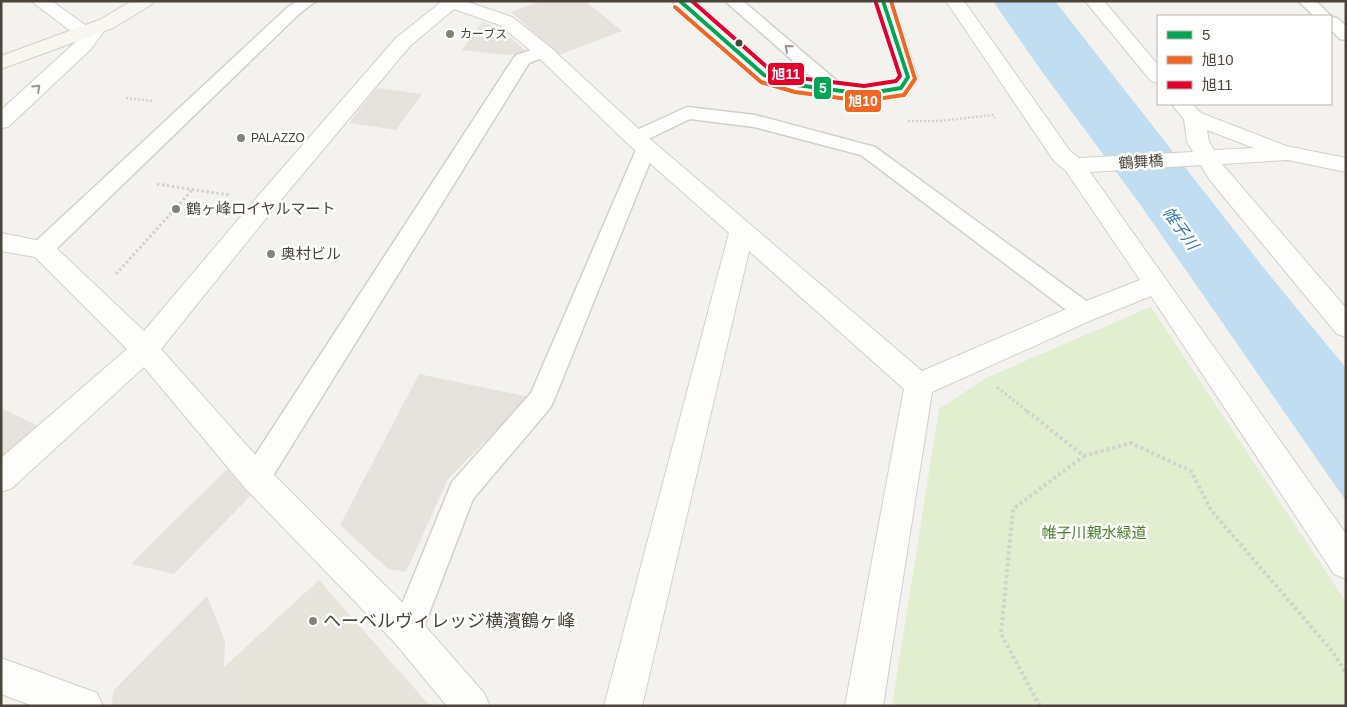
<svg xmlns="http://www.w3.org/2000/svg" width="1347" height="707" viewBox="0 0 1347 707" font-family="Helvetica,'Noto Sans JP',sans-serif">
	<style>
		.residential { fill: #e7e4dc }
		.green { fill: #e1eecf }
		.parking { fill: #e6e3df }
		.water { fill: #c0ddf1 }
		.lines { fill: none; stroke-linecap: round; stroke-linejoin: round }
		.lane-casing { stroke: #d2d0cb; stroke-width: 3 }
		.street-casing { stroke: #d2d0cb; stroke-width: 2 }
		.secondary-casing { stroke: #d3cfc5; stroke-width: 2 }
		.path-far2 { stroke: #d3d2cc; stroke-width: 2.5; stroke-dasharray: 2 2; stroke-linecap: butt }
		.path-far1 { stroke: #d3d2cc; stroke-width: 3; stroke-dasharray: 2.5 2.5; stroke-linecap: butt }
		.path { stroke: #d3d2cc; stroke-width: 4; stroke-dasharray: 3 3; stroke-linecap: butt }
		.lane { fill: #fdfdfc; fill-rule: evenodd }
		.street { fill: #fdfdfc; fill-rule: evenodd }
		.secondary { fill: #f7f6f1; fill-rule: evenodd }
		.bus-1-casing { stroke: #fff; stroke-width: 6 }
		.bus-2-casing { stroke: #fff; stroke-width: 6 }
		.bus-3-casing { stroke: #fff; stroke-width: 6 }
		.bus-1 { stroke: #00a651; stroke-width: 4 }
		.bus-2 { stroke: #f26522; stroke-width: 4 }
		.bus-3 { stroke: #e4002b; stroke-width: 4 }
		.oneway { stroke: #9b9791 }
		.poi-dot { fill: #868178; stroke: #fff; stroke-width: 2 }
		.bus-dot { fill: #4b4439; stroke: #fff; stroke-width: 2 }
		.labels { text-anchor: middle; stroke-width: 5; stroke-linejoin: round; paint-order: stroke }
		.far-poi-label { font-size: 12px; fill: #4b4439; stroke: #fff; text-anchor: start }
		.street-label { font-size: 15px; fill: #4b4439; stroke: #fff }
		.poi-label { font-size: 15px; fill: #4b4439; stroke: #fff; text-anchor: start }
		.park-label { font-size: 15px; fill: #4a7f2a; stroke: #fff }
		.water-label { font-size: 16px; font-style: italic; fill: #2e7ab2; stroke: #fff }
		.near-poi-label { font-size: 18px; fill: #4b4439; stroke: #fff; text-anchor: start }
		.line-badge { stroke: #fff; stroke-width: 2 }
		.badge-label { font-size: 14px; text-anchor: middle; font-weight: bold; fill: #fff }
	</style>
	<rect width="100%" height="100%" fill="#f4f2ee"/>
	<!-- residential -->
	<path class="residential" d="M319 580 430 706H222L223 668Z"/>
	<!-- green -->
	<path class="green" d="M1151 307 1346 602V706H892L939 409 986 378Z"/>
	<!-- parking -->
	<g class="parking">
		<path d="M542 1H585L622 31 559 55 511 12Z"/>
		<path d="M482 22 499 28 526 51 517 54 505 55 462 50Z"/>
		<path d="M377 88 422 94 396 130 349 123Z"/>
		<path d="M419 374 529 397 448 479 406 572 388 569 340 525Z"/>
		<path d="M1 408 40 427 1 457Z"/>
		<path d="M227 469 252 494 174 574 131 564Z"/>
		<path d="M207 596 225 641 222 706H111L114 690Z"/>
	</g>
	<!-- water -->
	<path class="water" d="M993 1H1055L1267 272 1346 368V501L1142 207 1040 69Z"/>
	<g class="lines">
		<defs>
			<g id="lane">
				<path d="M297 1H316L300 13 50 255 42 257 34 255 31 249 34 243 288 7Z"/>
				<path d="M672 1H690L770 71 799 80 817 82 725 1H743L843 86 864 88 895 84 899 77 875 1H891L917 77 907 92 864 100 797 90 758 79Z"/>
				<path d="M1298 1H1316L1331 16H1314Z"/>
				<path d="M1331 17 1337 18 1346 26V40L1340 39 1331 30Z"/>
				<path d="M543 46 549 47 552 51 549 55 529 63 266 487 256 491 246 487 242 478 246 469 513 59 516 55Z"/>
				<path d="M687 107 755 115 875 147 1093 306 1097 312 1093 318 1085 321 1077 318 861 155 754 127 690 119 644 141 653 143 656 147 554 400 550 408 473 499 418 642 407 647 396 642 391 631 452 482 531 393 639 143 628 142 625 138 628 134Z"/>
			</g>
			<g id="street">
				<path d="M31 1H52L88 27C93 21 97 21 105 23L107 27 91 49 8 127 1 128V110L80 38Z"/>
				<path d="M438 1H465L512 17 550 47 643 133 922 371 1076 305 1140 280 1066 171 1054 161 946 1H964L1070 151 1079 158 1193 152 1187 142 1184 119 1173 106 1174 104H1192L1201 113 1286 146 1346 158V172L1288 160 1222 164 1346 308V337L1337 334 1209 179 1201 165 1090 172 1346 534V579L1334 574 1151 296 1094 319 932 392 883 706H845L904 389 749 251 642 706H604L729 233 627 143 536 55 500 25 454 9 410 46 275 207 161 349 267 468 419 619 484 693 490 706H447L395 643 245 488 144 367 12 488 1 492V458L127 349 35 257 1 251V233L51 243 144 331 259 195 396 38 440 3ZM1207 130 1254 148 1214 150 1209 142Z"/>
				<path d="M1085 1H1104L1158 65V83L1151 81Z"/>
				<path d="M1 658 97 693 103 706H33L1 694Z"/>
			</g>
			<path id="secondary" d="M132 1H154L151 5 113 28 1 69V56L99 20Z"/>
		</defs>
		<!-- lane casing -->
		<use href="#lane" class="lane-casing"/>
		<!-- street casing -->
		<use href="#street" class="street-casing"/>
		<!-- secondary casing -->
		<use href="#secondary" class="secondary-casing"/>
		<!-- path-far2 -->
		<g class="path-far2">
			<path d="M126 98 152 101"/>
			<path d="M908 121H939L993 115 995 118"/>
		</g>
		<!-- path-far1 -->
		<g class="path-far1">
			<path d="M157 184 229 195"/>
			<path d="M116 274 192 190"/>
			<path d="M997 387 1028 412"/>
		</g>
		<!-- path -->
		<g class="path">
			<path d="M1027 411 1084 456 1131 443 1191 471 1211 510 1332 651 1346 673"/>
			<path d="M1040 706 1001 634 1013 509 1084 456"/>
		</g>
		<!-- lane -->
		<use href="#lane" class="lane"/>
		<!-- street -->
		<use href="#street" class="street"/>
		<!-- secondary -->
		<use href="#secondary" class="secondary"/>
		<defs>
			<path id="bus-1" d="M680 1 764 75 797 85 864 94 901 88 908 77 883 1"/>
			<path id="bus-2" d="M675 7 761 82 795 92 863 101 904 95 915 79 891 1"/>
			<path id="bus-3" d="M692 1 768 68 799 78 864 86 896 81 900 76 876 3"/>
		</defs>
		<!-- bus-1 casing -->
		<use href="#bus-1" class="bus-1-casing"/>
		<!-- bus-2 casing -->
		<use href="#bus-2" class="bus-2-casing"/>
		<!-- bus-3 casing -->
		<use href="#bus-3" class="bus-3-casing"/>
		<!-- bus-1 -->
		<use href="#bus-1" class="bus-1"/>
		<!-- bus-2 -->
		<use href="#bus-2" class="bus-2"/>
		<!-- bus-3 -->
		<use href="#bus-3" class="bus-3"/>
	</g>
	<!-- one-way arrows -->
	<defs><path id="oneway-chevron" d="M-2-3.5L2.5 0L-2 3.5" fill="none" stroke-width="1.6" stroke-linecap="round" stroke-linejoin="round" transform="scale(1.25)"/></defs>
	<g class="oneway">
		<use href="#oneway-chevron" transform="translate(788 48) rotate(-139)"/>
		<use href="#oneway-chevron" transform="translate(37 88) rotate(-43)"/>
	</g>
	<!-- markers -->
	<g class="poi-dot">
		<circle cx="450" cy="34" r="5"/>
		<circle cx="241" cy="138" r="5"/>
		<circle cx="176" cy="209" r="5"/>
		<circle cx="271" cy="254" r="5"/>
		<circle cx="313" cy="621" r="5"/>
	</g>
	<circle class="bus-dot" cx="739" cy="43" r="4.5"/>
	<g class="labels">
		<!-- far-poi labels -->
		<g class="far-poi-label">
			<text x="460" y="38">カーブス</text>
			<text x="251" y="142">PALAZZO</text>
		</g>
		<!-- street labels -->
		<g class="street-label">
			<text transform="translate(1141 162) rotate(-4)" y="5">鶴舞橋</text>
		</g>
		<!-- poi labels -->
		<g class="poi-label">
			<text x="186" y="214">鶴ヶ峰ロイヤルマート</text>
			<text x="281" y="259">奥村ビル</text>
		</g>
		<!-- park labels -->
		<g class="park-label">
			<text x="1094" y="538">帷子川親水緑道</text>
		</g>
		<!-- water labels -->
		<g class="water-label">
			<text transform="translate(1181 228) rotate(54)" y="6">帷子川</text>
		</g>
		<!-- near-poi labels -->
		<g class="near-poi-label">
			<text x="323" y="627">ヘーベルヴィレッジ横濱鶴ヶ峰</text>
		</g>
	</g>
	<g class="line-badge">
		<rect x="767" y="62" width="38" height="24" rx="5" fill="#e4002b"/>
		<rect x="813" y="76" width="19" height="24" rx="5" fill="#00a651"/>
		<rect x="844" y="89" width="38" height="24" rx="5" fill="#f26522"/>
	</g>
	<g class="badge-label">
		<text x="786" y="79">旭11</text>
		<text x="823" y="93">5</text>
		<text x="863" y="106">旭10</text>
	</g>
	<!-- border -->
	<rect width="1347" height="707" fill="none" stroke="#4b4439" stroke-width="5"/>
	<!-- legend -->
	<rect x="1157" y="15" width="175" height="90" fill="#ffffff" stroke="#b7b4b0"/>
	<rect x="1167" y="31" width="25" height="8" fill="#00a651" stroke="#b7b4b0"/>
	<text x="1202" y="40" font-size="15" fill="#4b4439">5</text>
	<rect x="1167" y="56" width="25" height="8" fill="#f26522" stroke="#b7b4b0"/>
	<text x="1202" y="65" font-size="15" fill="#4b4439">旭10</text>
	<rect x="1167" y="81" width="25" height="8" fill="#e4002b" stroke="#b7b4b0"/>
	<text x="1202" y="90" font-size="15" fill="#4b4439">旭11</text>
</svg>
